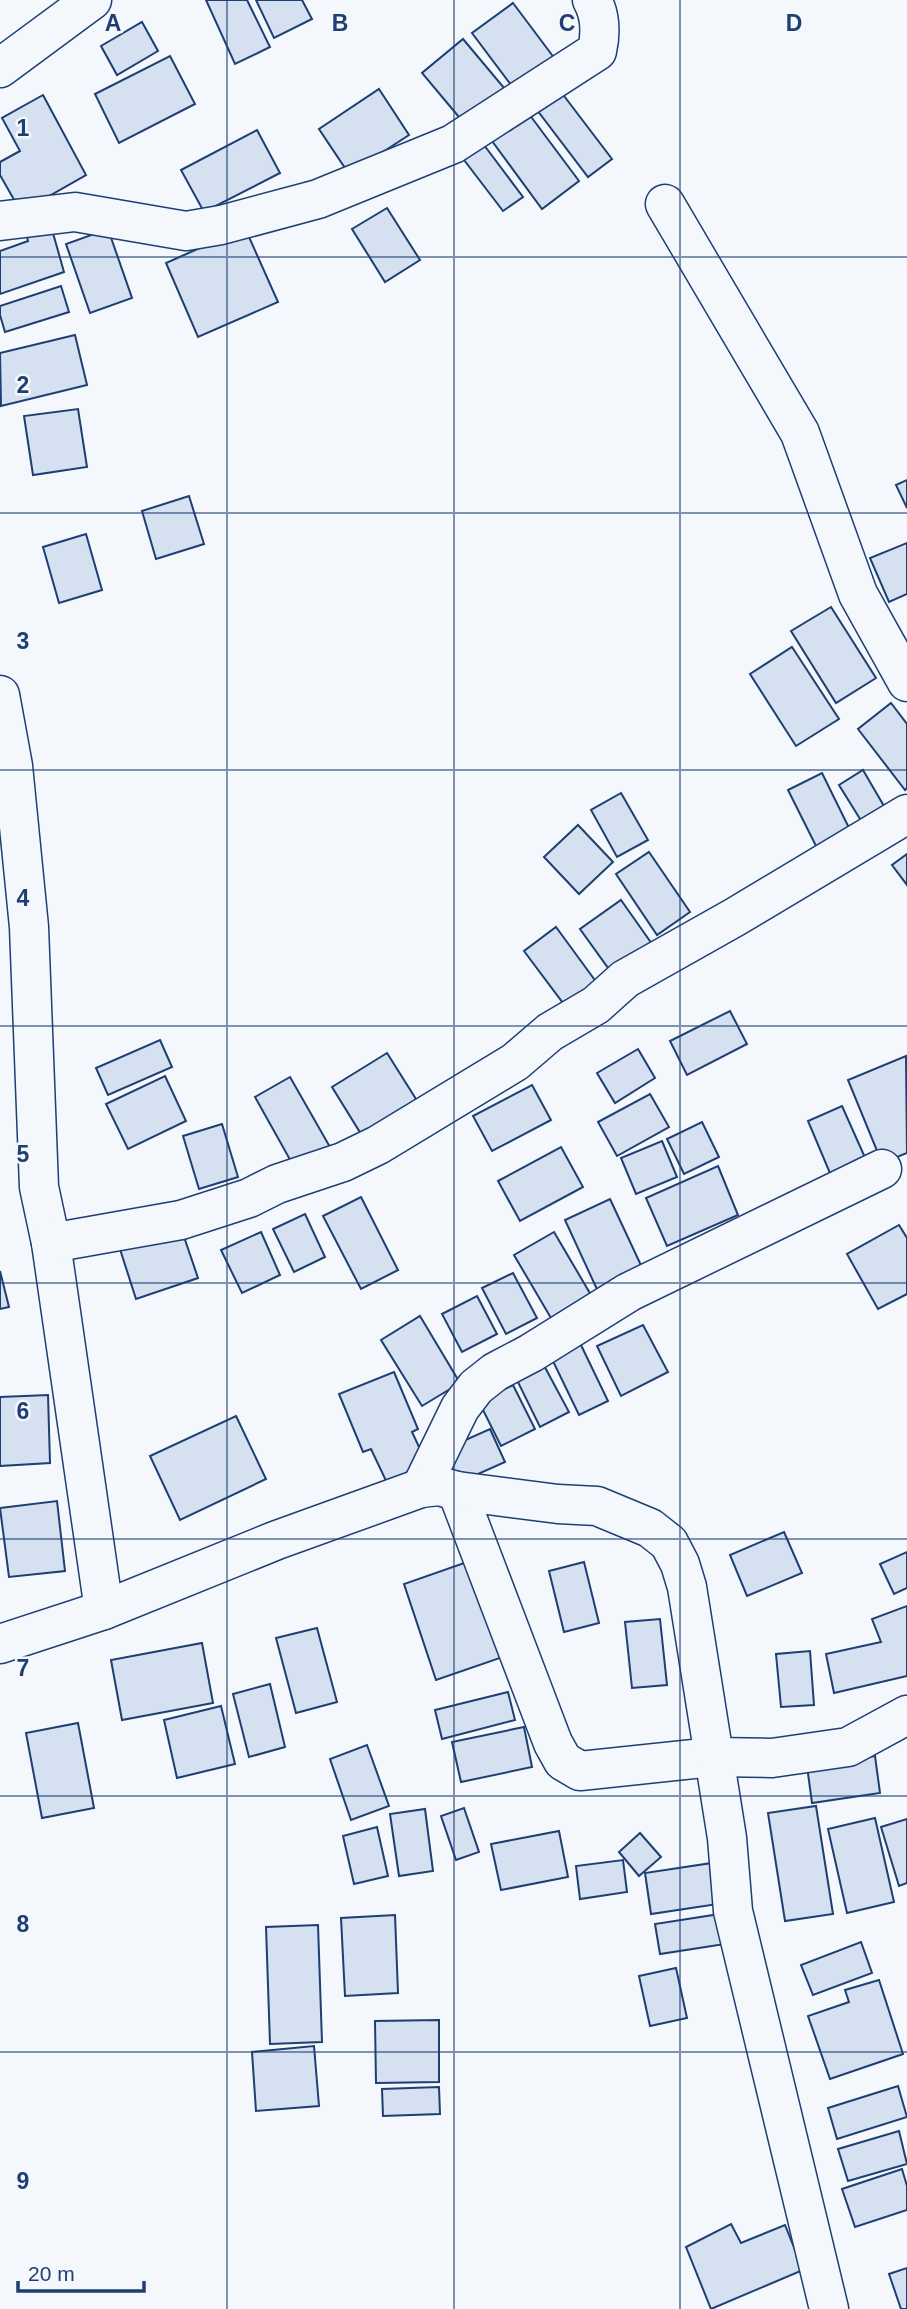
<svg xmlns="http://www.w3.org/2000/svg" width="907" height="2309" viewBox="0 0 907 2309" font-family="Arial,sans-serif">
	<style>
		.building { fill: #d5e0f0; stroke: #1d3f73; stroke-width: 2 }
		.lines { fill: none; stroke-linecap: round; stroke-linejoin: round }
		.minor-casing { stroke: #1d3f73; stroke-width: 41 }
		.minor { stroke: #f4f7fb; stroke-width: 38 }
		.grid { fill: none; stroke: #1d3f73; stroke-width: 2; stroke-opacity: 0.55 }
		.grid-label { font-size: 23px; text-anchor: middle; font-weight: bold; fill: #1d3f73; stroke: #f4f7fb; stroke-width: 5; stroke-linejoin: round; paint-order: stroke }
	</style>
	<rect width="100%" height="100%" fill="#f4f7fb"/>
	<!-- building -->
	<g class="building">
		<path d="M206 0H247L270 47 235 64Z"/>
		<path d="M256 0H302L312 19 274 38Z"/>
		<path d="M513 3 555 59 514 89 472 33Z"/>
		<path d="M142 22 158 51 117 75 101 46Z"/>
		<path d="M463 39 510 95 469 129 422 73Z"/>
		<path d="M170 56 195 104 119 143 95 94Z"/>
		<path d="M558 88 612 159 588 177 534 106Z"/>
		<path d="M379 89 409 135 349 174 319 129Z"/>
		<path d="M43 95 86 175 21 212 0 175V162L20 151 2 118Z"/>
		<path d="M529 114 579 181 542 209 492 141Z"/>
		<path d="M257 130 280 173 204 212 181 170Z"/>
		<path d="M481 141 523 197 503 211 461 156Z"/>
		<path d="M387 208 420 260 385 282 352 229Z"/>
		<path d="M49 219 64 272 0 294V251L28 241 24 225Z"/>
		<path d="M245 228 278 302 198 337 166 263Z"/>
		<path d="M108 229 132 298 90 313 66 244Z"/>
		<path d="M61 286 69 312 5 332 0 315V306Z"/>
		<path d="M75 335 87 385 1 406 0 353Z"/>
		<path d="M78 409 87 467 33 475 24 416Z"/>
		<path d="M907 480V508L896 485Z"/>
		<path d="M189 496 204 544 156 559 142 511Z"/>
		<path d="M86 534 102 590 59 603 43 547Z"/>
		<path d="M907 543V594L889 602 870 558Z"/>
		<path d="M831 607 876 678 836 703 791 631Z"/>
		<path d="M792 647 839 719 796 746 750 674Z"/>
		<path d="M891 703 907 724V788L905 790 858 729Z"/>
		<path d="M863 770 888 813 865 827 839 785Z"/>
		<path d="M822 773 853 836 819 852 788 790Z"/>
		<path d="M621 793 648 840 617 857 591 810Z"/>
		<path d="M578 825 613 862 579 894 544 857Z"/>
		<path d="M649 852 690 912 657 935 616 874Z"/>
		<path d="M907 854V885L892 865Z"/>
		<path d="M621 900 652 944 611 972 580 929Z"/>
		<path d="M556 927 597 983 566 1007 524 951Z"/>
		<path d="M730 1011 747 1044 687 1075 670 1041Z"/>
		<path d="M160 1040 172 1067 108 1095 96 1068Z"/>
		<path d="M638 1049 655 1078 615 1103 597 1073Z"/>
		<path d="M387 1053 421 1107 366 1142 332 1087Z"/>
		<path d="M906 1056 907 1153 882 1163 848 1080Z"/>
		<path d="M165 1076 186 1121 128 1149 106 1104Z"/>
		<path d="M290 1077 334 1154 298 1174 255 1097Z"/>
		<path d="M532 1085 551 1120 492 1151 473 1116Z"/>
		<path d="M650 1094 669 1127 617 1156 598 1122Z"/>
		<path d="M842 1106 867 1162 832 1178 808 1121Z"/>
		<path d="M702 1122 719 1157 684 1174 667 1139Z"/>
		<path d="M222 1124 238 1177 199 1189 183 1136Z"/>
		<path d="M662 1141 677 1177 636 1194 621 1158Z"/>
		<path d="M561 1147 583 1187 520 1221 498 1181Z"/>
		<path d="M718 1166 738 1215 667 1246 646 1198Z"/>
		<path d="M361 1197 398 1270 361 1289 323 1216Z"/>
		<path d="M610 1199 646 1276 601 1298 565 1220Z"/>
		<path d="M305 1214 325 1257 294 1272 273 1229Z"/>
		<path d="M179 1222 198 1278 136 1299 118 1243Z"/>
		<path d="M899 1225 907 1238V1294L878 1309 847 1254Z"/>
		<path d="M261 1232 280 1275 242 1293 221 1250Z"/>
		<path d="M554 1232 598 1307 558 1330 514 1255Z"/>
		<path d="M0 1271 9 1307 0 1309Z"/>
		<path d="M513 1273 537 1318 506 1334 482 1288Z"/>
		<path d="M477 1296 497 1334 462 1352 442 1314Z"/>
		<path d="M420 1316 460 1383 422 1406 381 1340Z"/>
		<path d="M643 1325 668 1372 621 1396 597 1346Z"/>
		<path d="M580 1343 608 1401 579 1415 551 1357Z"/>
		<path d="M540 1358 569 1412 540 1427 513 1372Z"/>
		<path d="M394 1372 418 1429 412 1432 428 1466 388 1485 371 1449 363 1452 339 1394Z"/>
		<path d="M513 1385 535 1429 501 1446 479 1402Z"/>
		<path d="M48 1395 50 1463 0 1466V1397Z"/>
		<path d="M236 1416 266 1479 180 1520 150 1456Z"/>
		<path d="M490 1429 505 1462 458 1483 443 1450Z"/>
		<path d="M57 1501 65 1571 9 1577 0 1508Z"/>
		<path d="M784 1532 802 1573 747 1596 730 1555Z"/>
		<path d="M907 1552V1588L894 1594 880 1564Z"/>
		<path d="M467 1562 500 1658 436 1680 404 1584Z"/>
		<path d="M584 1562 599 1623 564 1632 549 1571Z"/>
		<path d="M907 1606V1676L834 1693 826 1654 881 1642 872 1619Z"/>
		<path d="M660 1619 667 1685 632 1688 625 1622Z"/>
		<path d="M317 1628 337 1702 296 1713 276 1638Z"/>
		<path d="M202 1643 213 1703 122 1720 111 1660Z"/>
		<path d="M810 1651 814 1705 781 1707 776 1654Z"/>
		<path d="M270 1684 285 1747 249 1757 233 1694Z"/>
		<path d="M508 1692 515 1720 442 1739 435 1710Z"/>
		<path d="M221 1706 235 1764 177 1778 164 1720Z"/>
		<path d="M78 1723 94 1808 42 1818 26 1733Z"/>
		<path d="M524 1727 532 1767 461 1782 452 1742Z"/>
		<path d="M367 1745 389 1806 351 1820 330 1759Z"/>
		<path d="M875 1756 880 1793 812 1803 807 1766Z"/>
		<path d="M816 1806 833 1914 785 1921 768 1813Z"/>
		<path d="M464 1808 479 1852 456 1860 441 1816Z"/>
		<path d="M425 1809 433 1871 399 1876 390 1814Z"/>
		<path d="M875 1818 894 1902 847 1913 828 1829Z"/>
		<path d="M907 1819V1883L899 1886 881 1827Z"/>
		<path d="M377 1827 388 1876 354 1884 343 1836Z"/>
		<path d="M559 1831 568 1877 501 1890 491 1844Z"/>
		<path d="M640 1833 661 1857 639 1876 619 1852Z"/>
		<path d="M623 1860 627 1892 580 1899 576 1866Z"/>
		<path d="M712 1863 718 1904 651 1914 645 1873Z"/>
		<path d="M720 1914 725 1944 660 1954 655 1924Z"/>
		<path d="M395 1915 398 1993 345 1996 341 1918Z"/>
		<path d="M318 1925 322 2042 270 2044 266 1927Z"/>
		<path d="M861 1942 872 1973 813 1995 801 1965Z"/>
		<path d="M676 1968 687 2018 650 2026 639 1976Z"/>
		<path d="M879 1980 903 2054 830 2079 808 2016 849 2002 845 1990Z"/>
		<path d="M439 2020V2082L376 2083 375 2021Z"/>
		<path d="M314 2046 319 2106 256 2111 252 2052Z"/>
		<path d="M898 2086 907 2117 837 2139 828 2108Z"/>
		<path d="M439 2087 440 2114 383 2116 382 2089Z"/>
		<path d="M899 2131 907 2164 848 2181 838 2149Z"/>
		<path d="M902 2169 907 2186V2210L855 2227 842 2189Z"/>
		<path d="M731 2224 741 2243 785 2225 803 2270 711 2309 686 2247Z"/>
		<path d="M907 2268V2309H901L889 2274Z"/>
	</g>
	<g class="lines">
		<defs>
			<g id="minor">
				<path d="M0 68 92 0"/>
				<path d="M665 204 800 433 858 594 907 682"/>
				<path d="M0 221 75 212 186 231 221 225 318 199 453 144 597 51C601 33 601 16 592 0"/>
				<path d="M0 695 13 766 29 927 39 1187 51 1243 104 1610"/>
				<path d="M51 1243 181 1220 249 1198 277 1184 343 1162 378 1145 515 1062 550 1032 596 1005 625 979 735 917 907 814"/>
				<path d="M421 1488 460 1408 476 1387 495 1372 531 1353 629 1292 882 1169"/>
				<path d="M457 1491 553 1743 563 1761 580 1771 713 1757 772 1758 848 1747 907 1715"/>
				<path d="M0 1644 104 1610 277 1540 421 1488 439 1486 457 1491 558 1504 597 1506 650 1528 669 1543 680 1564 687 1587 727 1838 733 1911 829 2309"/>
			</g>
		</defs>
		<!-- minor casing -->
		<use href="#minor" class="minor-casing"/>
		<!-- minor -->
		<use href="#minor" class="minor"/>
	</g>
	<!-- grid -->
	<path class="grid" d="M227 0V2309M454 0V2309M680 0V2309M0 257H907M0 513H907M0 770H907M0 1026H907M0 1283H907M0 1539H907M0 1796H907M0 2052H907"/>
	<g class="grid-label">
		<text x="113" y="31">A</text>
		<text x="340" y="31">B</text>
		<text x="567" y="31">C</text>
		<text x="794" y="31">D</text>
		<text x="23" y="136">1</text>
		<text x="23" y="393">2</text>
		<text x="23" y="649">3</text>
		<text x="23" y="906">4</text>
		<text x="23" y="1162">5</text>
		<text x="23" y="1419">6</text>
		<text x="23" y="1676">7</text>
		<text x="23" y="1932">8</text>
		<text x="23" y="2189">9</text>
	</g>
	<!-- scale -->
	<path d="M18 2281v10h126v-10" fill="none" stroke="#1d3f73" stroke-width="3.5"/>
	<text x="28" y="2281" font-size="21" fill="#1d3f73" stroke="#f4f7fb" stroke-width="5" paint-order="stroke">20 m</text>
</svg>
